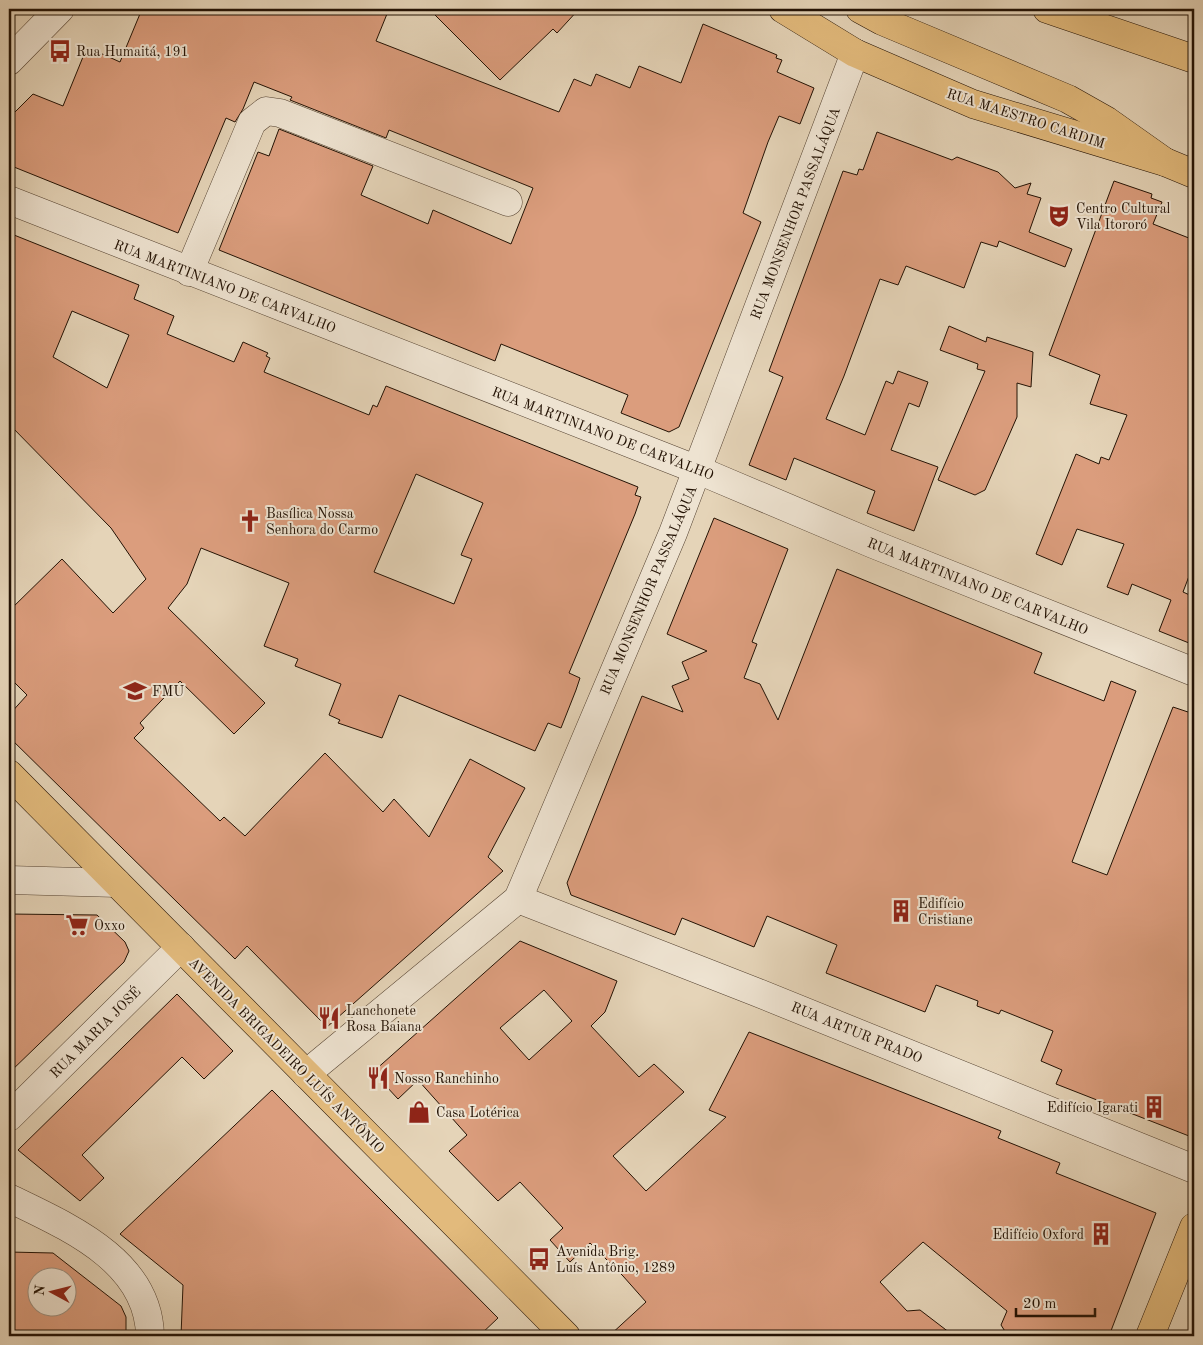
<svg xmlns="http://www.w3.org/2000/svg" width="1203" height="1345" viewBox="0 0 1203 1345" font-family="'Old Standard TT',serif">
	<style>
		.building { fill: #db9d7d; stroke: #231204; fill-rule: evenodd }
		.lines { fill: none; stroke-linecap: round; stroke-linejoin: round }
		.minor-casing { stroke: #544231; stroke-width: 29 }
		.major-casing { stroke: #231204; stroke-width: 29 }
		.highway-casing { stroke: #231204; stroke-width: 29 }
		.minor { stroke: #eee3d1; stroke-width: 28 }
		.major { stroke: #e2ba7c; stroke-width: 28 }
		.highway { stroke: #e2ba7c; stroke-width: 28 }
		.labels { text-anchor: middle; stroke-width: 4; stroke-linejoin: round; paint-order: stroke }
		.poi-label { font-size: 14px; fill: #231204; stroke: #eee3d1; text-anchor: start }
		.street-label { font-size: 14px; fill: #231204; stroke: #eee3d1 }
	</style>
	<rect width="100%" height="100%" fill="#e5d4b8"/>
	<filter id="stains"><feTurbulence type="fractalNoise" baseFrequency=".004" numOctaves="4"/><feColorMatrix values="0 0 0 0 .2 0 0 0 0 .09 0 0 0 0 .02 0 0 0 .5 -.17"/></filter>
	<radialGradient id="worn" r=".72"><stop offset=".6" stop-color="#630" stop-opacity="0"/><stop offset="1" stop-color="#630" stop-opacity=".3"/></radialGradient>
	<!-- building -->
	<g class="building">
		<path d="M142 9H389L376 41 559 112 574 79 591 86 596 74 630 88 639 66 681 83 703 24 777 55 776 58 782 60 777 72 814 88 800 124 779 116 768 142 743 213 761 222 679 427 669 432 621 413 628 395 501 344 495 361 219 250 258 152 269 156 279 129 373 166 361 195 428 224 433 210 511 244 533 188 389 130 386 138 290 100 292 97 254 82 243 109 235 122 226 118 178 233 9 165V118L33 94 63 106 85 52 98 57 100 53 120 62Z"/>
		<path d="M429 9H579L557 33 553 29 500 80Z"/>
		<path d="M877 132 952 160 957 157 998 172 1015 188 1031 183 1027 194 1041 198 1029 232 1072 249 1065 267 999 241 997 247 981 242 964 288 906 266 898 285 880 279 844 376 826 419 865 435 886 381 893 384 898 371 928 382 919 407 909 403 891 450 938 467 914 531 867 513 875 491 794 458 786 480 749 465 783 377 769 371 843 171 857 175 859 169 863 170Z"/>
		<path d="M1114 181 1152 194 1151 198 1162 202 1153 224 1194 240V563L1183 592 1194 597V645L1159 631 1171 600 1132 584 1128 595 1107 587 1124 544 1077 529 1062 565 1036 554 1076 454 1099 464 1101 457 1109 460 1127 415 1090 404 1100 375 1049 355Z"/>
		<path d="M9 233 139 285 134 299 174 316 167 334 234 362 243 342 268 353 266 356 270 358 264 372 369 415 373 405 377 407 386 386 638 487 635 495 641 497 635 514 569 673 580 678 576 690 561 728 548 723 535 751 399 695 382 738 338 723 340 720 329 715 341 684 295 666 298 659 264 646 289 583 201 548 187 584 168 608 265 703 234 734 180 681 140 723 144 728 134 738 220 821 224 817 245 836 325 753 383 812 394 799 429 837 470 759 525 788 488 857 503 871 327 1027 247 946 235 959 9 737V715L27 695 9 677V611L62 559 113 613 146 579 111 528 9 424ZM72 311 129 335 107 388 53 357ZM416 474 483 503 461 555 472 559 454 604 374 572Z"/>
		<path d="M949 326 986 342 987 337 1033 352 1031 387 1017 383V417L985 490 975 495 938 480 985 371 977 369 978 364 940 350Z"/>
		<path d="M714 518 788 549 752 642 757 644 744 678 760 684 778 720 837 569 1042 653 1034 673 1104 701 1111 681 1136 691 1072 862 1107 875 1173 707 1194 714V1123L1189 1136 1056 1084 1062 1070 1041 1061 1053 1031 1001 1010 999 1014 977 1006 978 1001 936 985 925 1012 826 973 837 945 767 916 754 947 682 918 675 935 571 895 567 883 642 696 683 712 672 686 689 679 682 662 707 651 667 634Z"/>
		<path d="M9 914 97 915 125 942 129 951 124 962 9 1073Z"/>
		<path d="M520 941 617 981 605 1012 591 1026 639 1077 654 1064 684 1092 613 1156 646 1191 726 1117 709 1110 749 1032 1001 1131 998 1138 1060 1163 1056 1173 1156 1213 1109 1336H1008L1001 1325 1007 1311 923 1242 880 1282 907 1311 920 1310 954 1336H609L646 1302 623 1276 590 1243 570 1262 550 1240 563 1228 520 1182 498 1201 449 1151 467 1135 418 1080 398 1099 373 1072ZM544 990 572 1021 529 1060 500 1028Z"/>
		<path d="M177 994 233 1051 204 1079 182 1057 82 1155 104 1178 80 1201 18 1150Z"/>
		<path d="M272 1090 498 1318 479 1336H181L183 1285 120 1234Z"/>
		<path d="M9 1252 53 1253 121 1306 126 1317V1336H9ZM38 1278H68V1308H38Z"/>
	</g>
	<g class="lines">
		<defs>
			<g id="minor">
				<path d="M9 61 60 9"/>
				<path d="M9 200 698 470 873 544 1194 672"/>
				<path d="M189 272 252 122 266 111 280 113 508 202"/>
				<path d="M9 880 117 883"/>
				<path d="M518 899 756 992 1194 1169"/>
				<path d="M306 1074 518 899 673 533 855 53"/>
				<path d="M9 1117 181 947"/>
				<path d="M9 1198C66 1226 149 1260 150 1336"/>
			</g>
			<g id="major">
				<path d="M783 9 855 53 973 104 1165 162 1194 174"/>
				<path d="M9 774 566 1336"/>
				<path d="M1150 1336 1194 1227"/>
			</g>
			<g id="highway">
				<path d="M860 9 882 21 1068 99 1107 121 1165 162"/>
				<path d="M1047 9 1194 59"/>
			</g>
		</defs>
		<!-- minor casing -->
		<use href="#minor" class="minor-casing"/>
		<!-- major casing -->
		<use href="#major" class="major-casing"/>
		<!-- highway casing -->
		<use href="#highway" class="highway-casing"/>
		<!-- minor -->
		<use href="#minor" class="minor"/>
		<!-- major -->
		<use href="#major" class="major"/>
		<!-- highway -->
		<use href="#highway" class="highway"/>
	</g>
	<!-- icons -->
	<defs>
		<symbol id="bus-bare" viewBox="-9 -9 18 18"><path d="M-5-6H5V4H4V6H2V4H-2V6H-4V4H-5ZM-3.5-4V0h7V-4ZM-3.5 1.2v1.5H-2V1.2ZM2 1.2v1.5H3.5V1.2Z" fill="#8f2418" stroke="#eee3d1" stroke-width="2.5" paint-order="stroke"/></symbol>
		<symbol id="theatre-bare" viewBox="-9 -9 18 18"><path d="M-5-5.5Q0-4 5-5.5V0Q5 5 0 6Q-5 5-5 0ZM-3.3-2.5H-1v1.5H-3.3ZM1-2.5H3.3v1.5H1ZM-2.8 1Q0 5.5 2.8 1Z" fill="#8f2418" stroke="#eee3d1" stroke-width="2.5" paint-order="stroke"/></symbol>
		<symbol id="church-bare" viewBox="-9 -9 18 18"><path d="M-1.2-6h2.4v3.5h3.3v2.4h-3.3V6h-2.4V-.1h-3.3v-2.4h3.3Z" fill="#8f2418" stroke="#eee3d1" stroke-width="2.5" paint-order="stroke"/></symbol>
		<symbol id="university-bare" viewBox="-9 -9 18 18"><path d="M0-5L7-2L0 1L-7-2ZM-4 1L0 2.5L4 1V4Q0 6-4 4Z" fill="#8f2418" stroke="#eee3d1" stroke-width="2.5" paint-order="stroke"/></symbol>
		<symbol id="building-bare" viewBox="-9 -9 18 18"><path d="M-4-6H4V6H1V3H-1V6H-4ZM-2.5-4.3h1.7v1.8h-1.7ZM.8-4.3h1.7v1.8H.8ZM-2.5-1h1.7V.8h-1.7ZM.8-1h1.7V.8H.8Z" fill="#8f2418" stroke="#eee3d1" stroke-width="2.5" paint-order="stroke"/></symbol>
		<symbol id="supermarket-bare" viewBox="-9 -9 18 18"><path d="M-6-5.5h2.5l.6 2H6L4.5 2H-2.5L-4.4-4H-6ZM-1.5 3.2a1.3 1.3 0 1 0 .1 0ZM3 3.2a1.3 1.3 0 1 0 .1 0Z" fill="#8f2418" stroke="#eee3d1" stroke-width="2.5" paint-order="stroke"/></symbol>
		<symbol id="restaurant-bare" viewBox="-9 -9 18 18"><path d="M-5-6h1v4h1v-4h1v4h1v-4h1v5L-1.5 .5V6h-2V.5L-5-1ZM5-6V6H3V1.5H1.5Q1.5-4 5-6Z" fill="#8f2418" stroke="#eee3d1" stroke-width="2.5" paint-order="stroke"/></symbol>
		<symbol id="shop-bare" viewBox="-9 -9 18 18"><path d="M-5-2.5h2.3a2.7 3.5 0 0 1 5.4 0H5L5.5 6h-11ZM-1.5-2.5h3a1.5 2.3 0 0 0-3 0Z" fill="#8f2418" stroke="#eee3d1" stroke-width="2.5" paint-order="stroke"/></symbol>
	</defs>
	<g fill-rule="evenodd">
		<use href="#bus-bare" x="44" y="35" width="32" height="32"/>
		<use href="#theatre-bare" x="1043" y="200" width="32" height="32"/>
		<use href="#church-bare" x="234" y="505" width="32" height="32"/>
		<use href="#university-bare" x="119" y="675" width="32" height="32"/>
		<use href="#building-bare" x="885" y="895" width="32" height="32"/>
		<use href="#supermarket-bare" x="61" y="909" width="32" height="32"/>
		<use href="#restaurant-bare" x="313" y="1002" width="32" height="32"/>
		<use href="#restaurant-bare" x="362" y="1062" width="32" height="32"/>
		<use href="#building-bare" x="1138" y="1091" width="32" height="32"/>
		<use href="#shop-bare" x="403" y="1096" width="32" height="32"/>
		<use href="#building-bare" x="1085" y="1218" width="32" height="32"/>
		<use href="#bus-bare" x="523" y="1243" width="32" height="32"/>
	</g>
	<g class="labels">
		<!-- poi labels -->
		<g class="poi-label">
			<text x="76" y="56">Rua Humaitá, 191</text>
			<text x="1076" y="213">Centro Cultural<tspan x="1076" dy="16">Vila Itororó</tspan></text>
			<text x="266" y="518">Basílica Nossa<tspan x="266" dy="16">Senhora do Carmo</tspan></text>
			<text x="152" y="696">FMU</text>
			<text x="918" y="908">Edifício<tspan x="918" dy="16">Cristiane</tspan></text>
			<text x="94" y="930">Oxxo</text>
			<text x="346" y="1015">Lanchonete<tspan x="346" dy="16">Rosa Baiana</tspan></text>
			<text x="394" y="1083">Nosso Ranchinho</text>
			<text x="1138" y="1112" text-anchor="end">Edifício Igarati</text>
			<text x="436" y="1117">Casa Lotérica</text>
			<text x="1084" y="1239" text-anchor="end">Edifício Oxford</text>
			<text x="556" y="1256">Avenida Brig.<tspan x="556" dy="16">Luís Antônio, 1289</tspan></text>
		</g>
		<!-- street labels -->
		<g class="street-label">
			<text transform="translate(1026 118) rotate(18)" y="5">RUA MAESTRO CARDIM</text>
			<text transform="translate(795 213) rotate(-69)" y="5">RUA MONSENHOR PASSALÁQUA</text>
			<text transform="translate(225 286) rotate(21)" y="5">RUA MARTINIANO DE CARVALHO</text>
			<text transform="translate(603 433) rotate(21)" y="5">RUA MARTINIANO DE CARVALHO</text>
			<text transform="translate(978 586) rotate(22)" y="5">RUA MARTINIANO DE CARVALHO</text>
			<text transform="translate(648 590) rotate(-67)" y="5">RUA MONSENHOR PASSALÁQUA</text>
			<text transform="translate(95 1032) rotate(-45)" y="5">RUA MARIA JOSÉ</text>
			<text transform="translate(857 1032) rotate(22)" y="5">RUA ARTUR PRADO</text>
			<text transform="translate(287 1055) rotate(45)" y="5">AVENIDA BRIGADEIRO LUÍS ANTÔNIO</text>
		</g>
	</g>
	<!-- margin -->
	<rect width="1203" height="1345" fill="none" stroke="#e5d4b8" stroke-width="30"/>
	<rect x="10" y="10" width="1183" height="1325" fill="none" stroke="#231204" stroke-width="2.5"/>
	<rect x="15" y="15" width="1173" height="1315" fill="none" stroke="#231204"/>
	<!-- north arrow -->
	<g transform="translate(52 1292) rotate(277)"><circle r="24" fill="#eee3d1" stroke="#9d8f7f"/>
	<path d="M0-4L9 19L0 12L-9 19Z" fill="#8f2418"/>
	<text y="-8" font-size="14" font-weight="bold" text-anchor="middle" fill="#231204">N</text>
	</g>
	<!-- scale -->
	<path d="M1016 1308v8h79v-8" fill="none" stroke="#231204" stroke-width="2.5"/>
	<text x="1023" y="1308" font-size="15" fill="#231204" stroke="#eee3d1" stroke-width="4" paint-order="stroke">20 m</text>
	<rect width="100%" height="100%" filter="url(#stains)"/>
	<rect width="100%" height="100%" fill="url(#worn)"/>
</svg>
